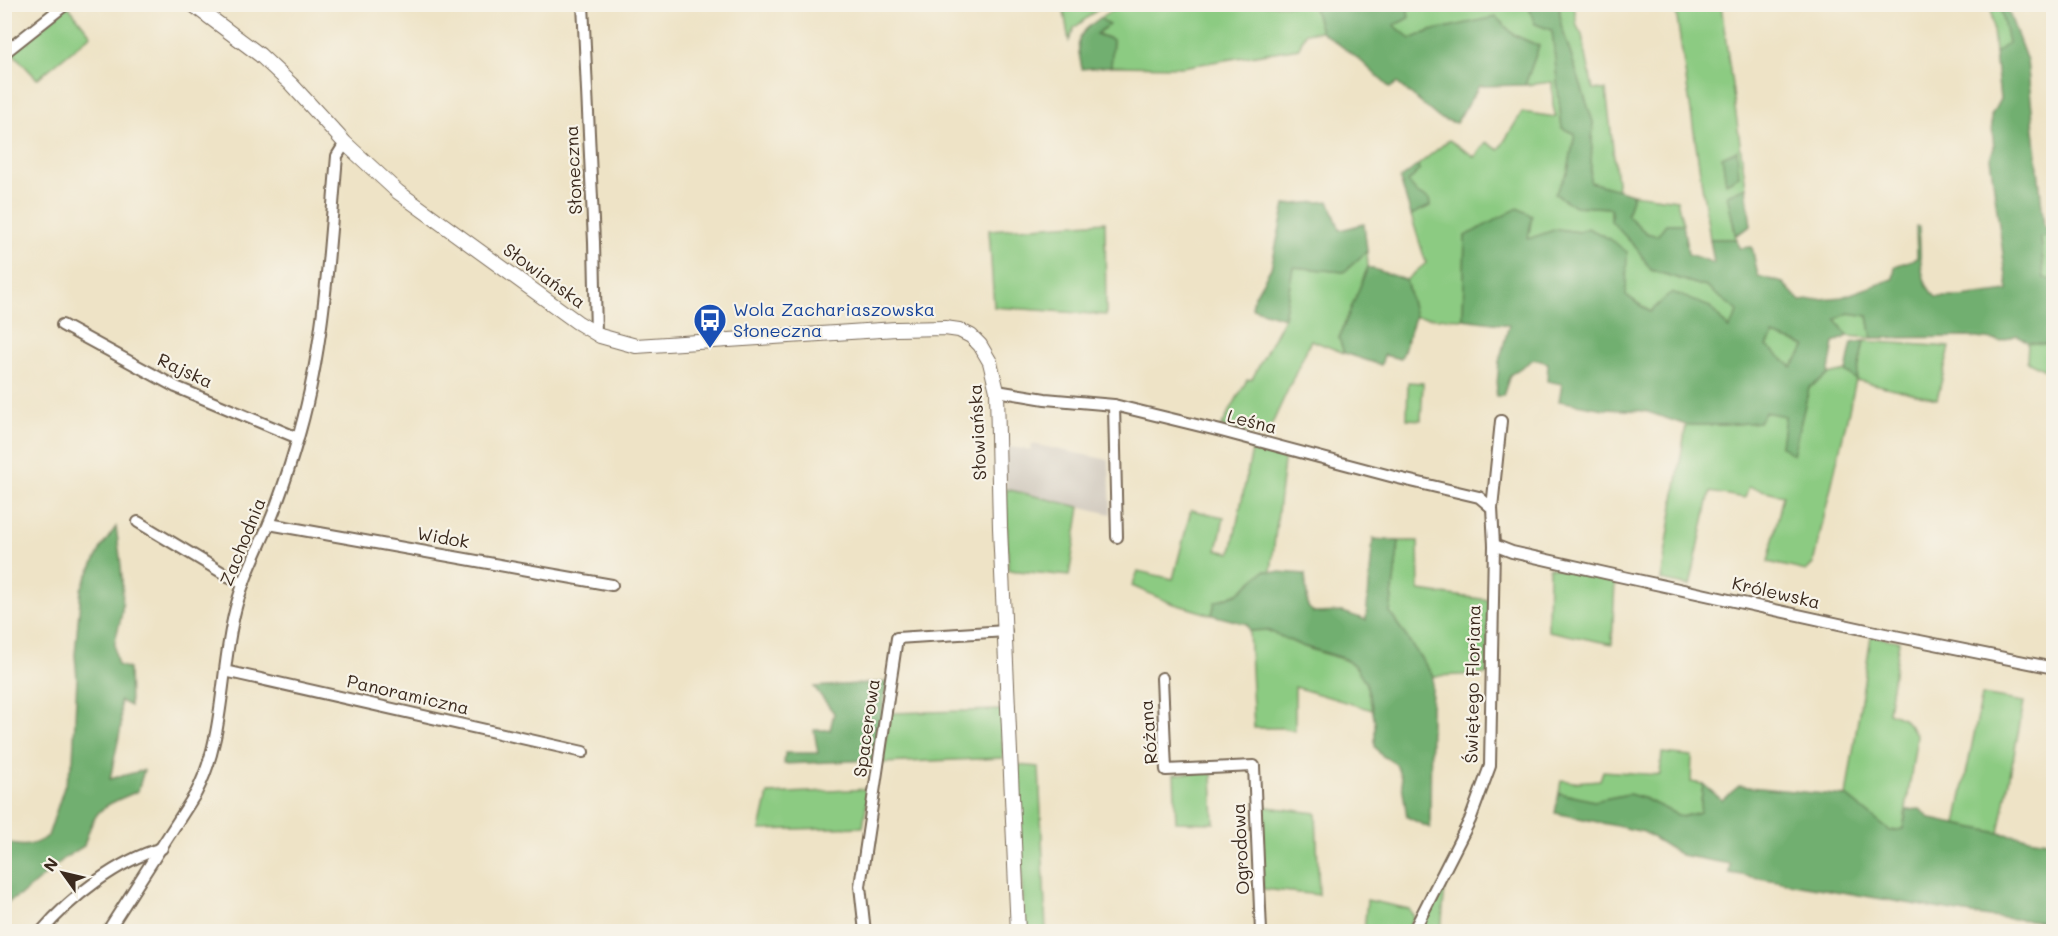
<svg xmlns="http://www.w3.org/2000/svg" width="2058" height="936" viewBox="0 0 2058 936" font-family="Mali,sans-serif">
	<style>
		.industrial { fill: #cbc3b8 }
		.green { fill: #8ccb82; stroke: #647a50; stroke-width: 1.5 }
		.forest { fill: #71af70; stroke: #566c47; stroke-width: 1.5; fill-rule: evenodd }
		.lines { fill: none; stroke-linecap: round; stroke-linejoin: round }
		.street-casing { stroke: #7a6b59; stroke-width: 14 }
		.secondary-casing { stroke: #7a6b59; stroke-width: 16 }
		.street { stroke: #fff; stroke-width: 10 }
		.secondary { stroke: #fff; stroke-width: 14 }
		.labels { text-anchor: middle; stroke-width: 4.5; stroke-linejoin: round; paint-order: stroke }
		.street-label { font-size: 18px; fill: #3b2a1e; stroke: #f7f3e8 }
		.transit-label { font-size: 18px; fill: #164399; stroke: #f7f3e8; text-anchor: start }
	</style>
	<rect width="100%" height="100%" fill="#f7f3e8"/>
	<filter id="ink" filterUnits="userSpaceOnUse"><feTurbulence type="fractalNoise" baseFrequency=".0167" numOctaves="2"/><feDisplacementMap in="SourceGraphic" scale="12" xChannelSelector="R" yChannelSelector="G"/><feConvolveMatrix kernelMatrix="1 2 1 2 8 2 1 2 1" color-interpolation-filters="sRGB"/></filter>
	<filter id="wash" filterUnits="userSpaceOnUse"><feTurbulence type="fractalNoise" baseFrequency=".008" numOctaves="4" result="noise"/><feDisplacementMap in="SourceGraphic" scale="24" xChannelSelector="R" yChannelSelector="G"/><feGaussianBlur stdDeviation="1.35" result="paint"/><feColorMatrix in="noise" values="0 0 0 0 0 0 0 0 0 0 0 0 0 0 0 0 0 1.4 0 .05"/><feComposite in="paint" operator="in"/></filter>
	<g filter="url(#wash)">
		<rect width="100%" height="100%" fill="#eee3c6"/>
		<!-- industrial -->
		<path class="industrial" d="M1032 444 1109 460 1111 514 1006 489 1002 446 1031 450Z"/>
		<!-- green -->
		<g class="green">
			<path d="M1116 4 1313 5 1321 31 1305 33 1299 48 1182 67 1111 66 1113 40 1096 33 1108 25 1100 18 1113 10Z"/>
			<path d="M1063 5V4L1104 5 1074 28 1069 41Z"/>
			<path d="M1407 5H1528L1535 24 1552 30 1562 128 1575 134 1568 171 1575 206 1611 208 1651 270 1706 287 1739 311 1730 330 1710 307 1651 312 1626 295 1579 232 1557 229 1528 240 1465 236 1463 319 1415 317 1406 280 1426 263 1411 215 1430 205 1429 199 1418 194 1407 182 1419 171 1418 165 1449 140 1475 157 1486 142 1499 150 1522 112 1556 117 1553 106 1552 82 1525 85 1539 46 1514 35 1496 17 1430 31 1411 39 1394 25 1409 18Z"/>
			<path d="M1559 5H1574L1577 26 1582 35 1593 89 1606 90 1618 190 1590 182 1593 122 1561 25Z"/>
			<path d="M1675 5H1721L1746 187 1728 195 1736 239H1710Z"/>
			<path d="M1991 5H2000L2009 43 1995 53Z"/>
			<path d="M68 6 91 35 37 79 12 52Z"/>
			<path d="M1633 194 1677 200 1683 224H1666L1657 236 1646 233 1627 215Z"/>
			<path d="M1105 222 1106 315 994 307 989 230Z"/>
			<path d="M2041 237 2053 238V280L2044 279Z"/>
			<path d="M1367 251 1368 267 1339 338 1344 353 1311 340 1266 437 1221 427 1247 380 1252 379 1284 318 1293 267 1344 272Z"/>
			<path d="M1849 313 1868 316 1872 338 1847 336 1836 319Z"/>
			<path d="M1773 335 1806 346 1792 367 1767 346Z"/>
			<path d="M1864 341 1950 347 1937 399 1856 380 1813 564 1806 571 1768 562 1783 495 1749 487 1745 498 1710 492 1690 586 1661 580 1686 425H1722L1759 422 1764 412 1786 416 1781 446 1793 454 1809 388 1828 375 1846 371 1856 380Z"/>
			<path d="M2028 342 2053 345V374L2027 361Z"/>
			<path d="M1408 382 1423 383 1421 420 1407 419Z"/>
			<path d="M1253 445 1285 453 1271 571H1264L1238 593 1215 602 1212 615 1171 603 1132 586 1138 571 1173 579 1191 510 1224 517 1217 550 1231 553Z"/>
			<path d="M1006 489 1080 507 1069 576 1008 570Z"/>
			<path d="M1399 541H1418L1419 591 1489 600 1487 674 1433 676 1390 613Z"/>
			<path d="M1549 567 1615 582 1612 644 1548 631Z"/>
			<path d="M1267 630C1278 635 1290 641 1302 646 1346 663 1363 653 1372 710L1295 687V731L1282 728H1254L1249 631Z"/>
			<path d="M1871 636 1899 641 1888 712 1903 718 1917 735 1903 829 1890 831 1846 796Z"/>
			<path d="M1982 695 2024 702 1999 833 1956 824Z"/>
			<path d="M1001 710 1003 758 882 763 890 713Z"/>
			<path d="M1662 753 1692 756 1691 782 1703 784 1700 812 1682 817 1643 798 1629 794 1594 801 1559 793 1561 780 1574 782 1600 780 1603 771 1660 775Z"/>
			<path d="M1017 765 1039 767 1046 931H1024Z"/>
			<path d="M1212 772 1214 823 1176 822 1174 774Z"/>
			<path d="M869 789 863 827 760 830 768 794Z"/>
			<path d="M1259 806 1316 813 1319 895 1263 889Z"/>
			<path d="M1439 886 1445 887 1441 931 1418 932Z"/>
			<path d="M1367 900 1409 909 1414 917 1406 931H1364Z"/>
		</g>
		<!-- forest -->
		<g class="forest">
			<path d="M1313 5H1407L1409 18 1394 25 1411 39 1430 31 1496 17 1514 35 1539 46 1525 85 1479 86 1456 123 1439 118 1397 83 1390 88 1360 60 1321 31Z"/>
			<path d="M1528 5H1559L1561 25 1593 122 1590 182 1633 194 1627 215 1646 233 1657 236 1666 224H1683L1688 254 1714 263 1710 239H1736L1739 248 1752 247 1758 276 1783 283 1800 301 1842 297 1893 279 1895 266 1917 258 1916 226 1919 227C1921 250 1917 281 1936 297H1961L2008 291 1990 158 1994 148 1991 116 2000 99 1995 53 2008 43 2000 5H2006L2027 61 2044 227 2053 229V238L2041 237 2044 278 2053 280V345L2028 342 2017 335 2001 341 1968 337 1872 338 1868 316 1849 313 1836 319 1847 336 1834 343 1828 375 1809 388 1793 455 1781 446 1785 416 1765 412 1759 422 1722 425H1686L1645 411 1604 409 1559 401 1562 384 1547 381 1548 363 1534 359 1510 375 1503 396H1496L1499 362 1509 325 1463 319 1465 236 1518 208 1532 216 1528 239 1557 229 1579 232 1588 228 1610 239 1627 252 1626 295 1650 312 1672 292 1710 307 1729 329 1738 311 1706 287 1651 270 1637 249 1611 221V208L1575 206 1555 194 1568 171 1575 134 1562 128 1552 30 1535 24ZM1773 335 1806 346 1792 367 1767 346Z"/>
			<path d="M1100 18 1109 25 1096 34 1113 40 1111 66 1082 69C1076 39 1075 36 1100 18Z"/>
			<path d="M1737 150 1739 176 1726 183 1722 157Z"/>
			<path d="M1418 165 1419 171 1408 182 1418 194 1429 199 1430 206 1411 215 1400 179Z"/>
			<path d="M1746 187 1751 226 1736 235 1727 195Z"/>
			<path d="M1329 201 1340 230 1364 224 1367 251 1344 272 1293 267 1284 318 1252 308 1254 297 1271 268 1285 205Z"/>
			<path d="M1368 267 1406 280 1415 317 1401 359 1384 355 1381 365 1344 353 1339 338Z"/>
			<path d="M1864 341 1856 380 1846 371 1852 343Z"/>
			<path d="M116 527C120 555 124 583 122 611 119 635 110 639 118 665L129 669 130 706 120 701 121 727 110 779 144 770 138 791C102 807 95 806 84 846L66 857 24 893 5 904V841C21 849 33 846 48 836L73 760 77 678 75 655 81 589 101 548Z"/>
			<path d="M1373 539 1399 541 1390 613 1433 676 1431 708 1430 828 1407 817 1401 778 1396 764 1381 755 1375 747V723L1370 697 1366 683 1356 667 1343 658 1302 646 1267 630 1249 631 1247 624 1212 615 1215 602 1238 593 1264 571 1305 574 1308 607 1314 613 1343 612 1366 620Z"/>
			<path d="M887 682 875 760 784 764 785 753H818L814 730H830L834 713 814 687Z"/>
			<path d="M1703 784 1722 800 1739 786 1846 796 1890 831 1903 829 1907 810 1920 809 1931 819 1999 833 2053 842V922L1989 917 1729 873 1730 864 1681 855 1644 832 1555 813 1559 793 1594 801 1629 794 1643 798 1682 817 1700 812Z"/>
		</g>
	</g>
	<g filter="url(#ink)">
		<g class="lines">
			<defs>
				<g id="street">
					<path d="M583 4 594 242 596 334"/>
					<path d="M4 53 66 4"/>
					<path d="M62 325 176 387 298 438"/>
					<path d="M997 391 1045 399 1114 405 1221 431 1398 478 1479 497 1492 508"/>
					<path d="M1114 405 1117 537"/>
					<path d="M138 522 228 576 244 583"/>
					<path d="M269 524 612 585"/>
					<path d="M1494 545 1512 552 1605 573 1885 634 2054 668"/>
					<path d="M225 671 583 752"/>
					<path d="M1162 678 1166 770 1254 766 1261 932"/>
					<path d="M41 932C71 897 117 861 162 848"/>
					<path d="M107 932 196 793C225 738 220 671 235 611 242 582 256 554 268 526 281 496 291 463 300 431 325 342 329 248 337 156L345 143"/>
					<path d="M865 932 860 886 897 638 1006 631"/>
					<path d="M1413 932 1470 820 1490 766 1494 545 1492 508 1501 421"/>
				</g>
				<path id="secondary" d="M192 4 260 55 291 84 345 143 398 192 577 322 600 336 636 346 896 329 945 328 959 330 971 336 980 345 990 362 997 391 1000 528 1018 932"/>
			</defs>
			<!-- street casing -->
			<use href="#street" class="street-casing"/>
			<!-- secondary casing -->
			<use href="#secondary" class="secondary-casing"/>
			<!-- street -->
			<use href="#street" class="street"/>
			<!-- secondary -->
			<use href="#secondary" class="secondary"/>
		</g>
	</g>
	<!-- icons -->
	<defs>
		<symbol id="bus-pin" viewBox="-11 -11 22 30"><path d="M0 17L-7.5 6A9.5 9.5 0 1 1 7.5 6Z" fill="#1a4fb4" stroke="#f7f3e8"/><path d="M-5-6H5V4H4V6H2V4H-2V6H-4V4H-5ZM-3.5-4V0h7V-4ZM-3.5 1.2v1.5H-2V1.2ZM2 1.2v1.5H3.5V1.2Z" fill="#fff"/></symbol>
	</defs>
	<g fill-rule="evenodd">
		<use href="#bus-pin" x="691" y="301" width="38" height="52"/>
	</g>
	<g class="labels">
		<!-- street labels -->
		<g class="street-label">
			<text transform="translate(574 170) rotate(-93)" y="6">Słoneczna</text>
			<text transform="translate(544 276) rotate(36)" y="6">Słowiańska</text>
			<text transform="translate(185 371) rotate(25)" y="6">Rajska</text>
			<text transform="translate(1252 422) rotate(14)" y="6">Leśna</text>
			<text transform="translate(978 432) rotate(-93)" y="6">Słowiańska</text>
			<text transform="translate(443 538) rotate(10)" y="6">Widok</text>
			<text transform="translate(243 542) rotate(-68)" y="6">Zachodnia</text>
			<text transform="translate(1776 593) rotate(13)" y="6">Królewska</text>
			<text transform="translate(1473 684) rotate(-89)" y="6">Świętego Floriana</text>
			<text transform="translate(408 695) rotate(13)" y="6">Panoramiczna</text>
			<text transform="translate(867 728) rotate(-82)" y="6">Spacerowa</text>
			<text transform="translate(1149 732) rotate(-95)" y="6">Różana</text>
			<text transform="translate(1241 849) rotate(-93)" y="6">Ogrodowa</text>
		</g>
		<!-- transit labels -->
		<g class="transit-label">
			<text x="733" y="316">Wola Zachariaszowska<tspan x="733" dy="21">Słoneczna</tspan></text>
		</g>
	</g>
	<!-- margin -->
	<rect width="2058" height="936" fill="none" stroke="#f7f3e8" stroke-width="24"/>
	<!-- north arrow -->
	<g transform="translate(63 873) rotate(304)" stroke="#f7f3e8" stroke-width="4.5" paint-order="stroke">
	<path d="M0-4.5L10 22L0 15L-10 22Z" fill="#3b2a1e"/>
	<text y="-9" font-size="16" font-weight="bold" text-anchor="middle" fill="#3b2a1e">N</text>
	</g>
</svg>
